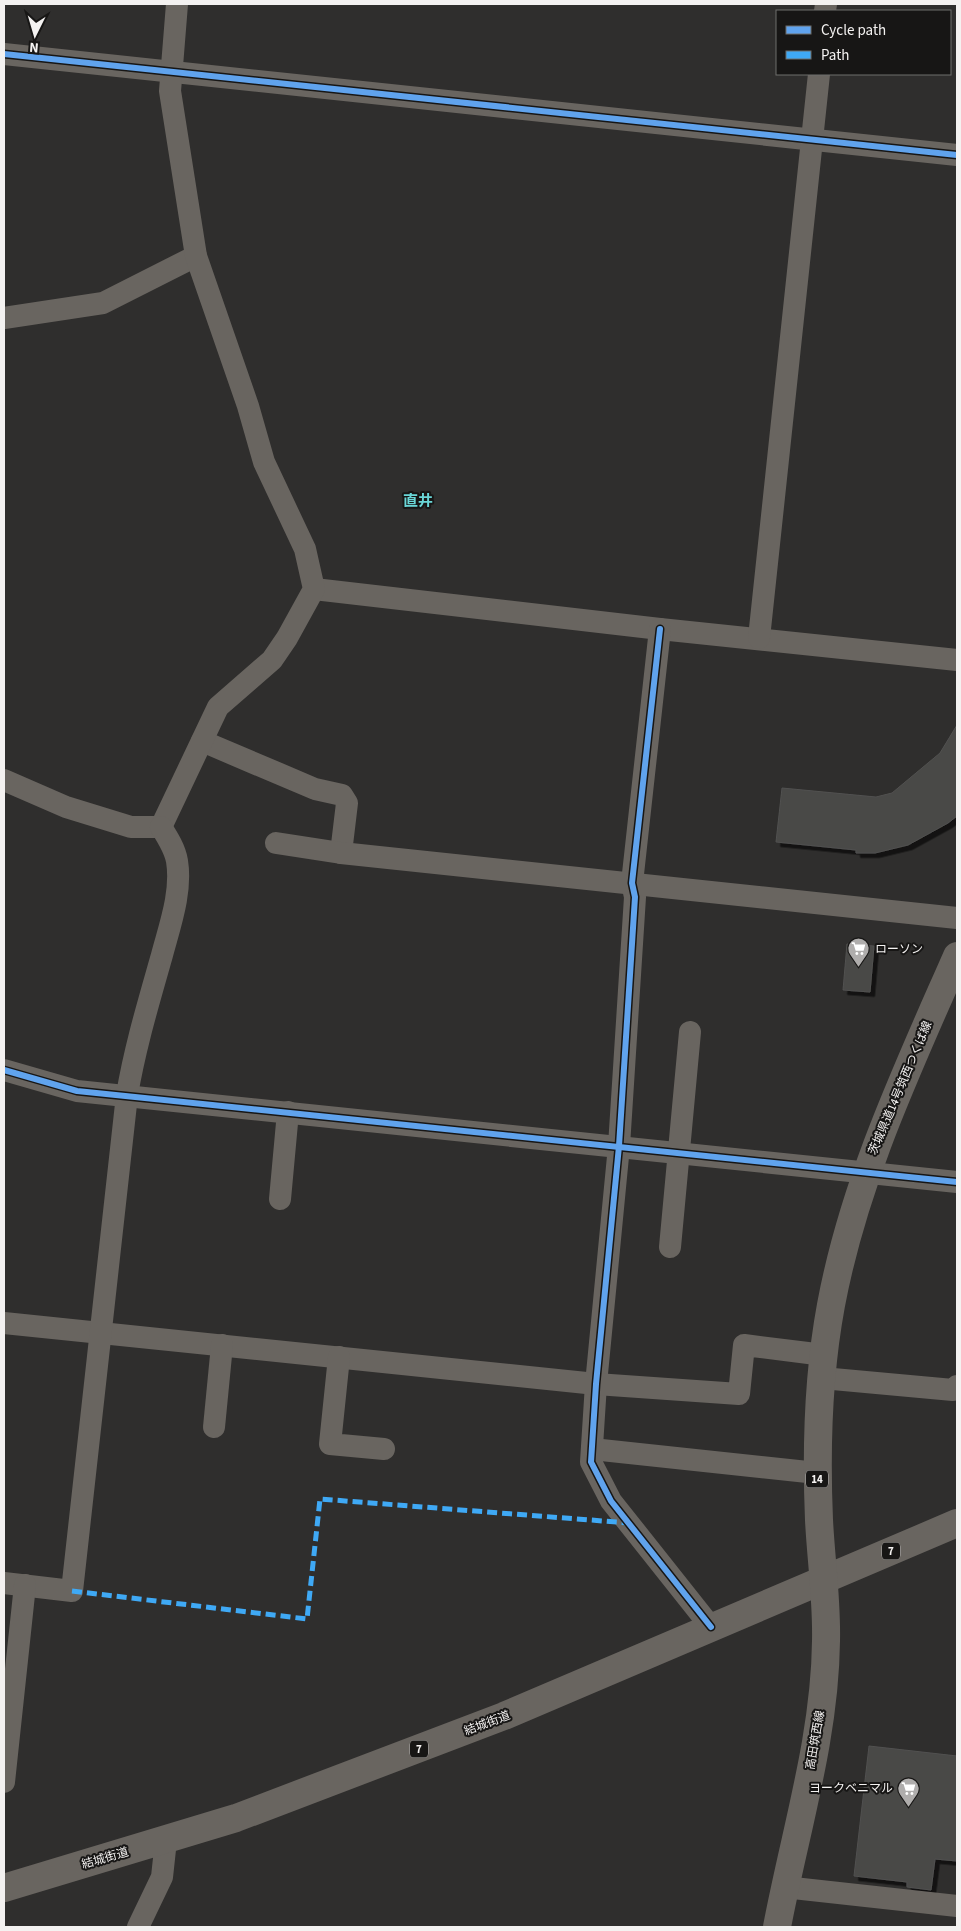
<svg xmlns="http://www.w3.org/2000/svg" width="961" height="1931" viewBox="0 0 961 1931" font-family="'Source Sans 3','Noto Sans JP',sans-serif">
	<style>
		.building { fill: #494847; stroke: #515150; filter: url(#shadow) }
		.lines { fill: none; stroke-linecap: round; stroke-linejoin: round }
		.minor { stroke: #696560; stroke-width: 22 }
		.major { stroke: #696560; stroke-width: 28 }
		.quiet { stroke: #3fa9f5; stroke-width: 5; stroke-dasharray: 10 5; stroke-linecap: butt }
		.cycleway-casing { stroke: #171615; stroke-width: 9 }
		.cycleway { stroke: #60a3ed; stroke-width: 6 }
		.labels { text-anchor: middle; stroke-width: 4; stroke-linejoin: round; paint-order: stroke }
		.shield { fill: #171615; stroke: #b2b0af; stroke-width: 1 }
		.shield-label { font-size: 11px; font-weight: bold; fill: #f4f2f1 }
		.poi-label { font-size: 12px; fill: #f4f2f1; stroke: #171615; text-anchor: start }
		.street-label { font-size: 12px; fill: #f4f2f1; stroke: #171615 }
		.quarter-label { font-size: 15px; font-weight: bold; fill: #6ad6d7; stroke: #171615 }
	</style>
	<defs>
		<filter id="shadow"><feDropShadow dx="4.5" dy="4.5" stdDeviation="0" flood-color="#0009"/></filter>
	</defs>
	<rect width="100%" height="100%" fill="#2f2e2d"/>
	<!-- building -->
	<g class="building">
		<path d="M957 725V816L948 823 908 845 875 853H856V850L776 842 782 788 876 797 892 793 940 753Z"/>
		<path d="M847 944 874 946 870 992 843 990Z"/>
		<path d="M869 1746 957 1756V1861L935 1859 931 1890 907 1887V1882L854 1876Z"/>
	</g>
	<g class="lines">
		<!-- minor -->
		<g class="minor">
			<path d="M825 11 826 4"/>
			<path d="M4 54 957 155"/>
			<path d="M4 318 103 303 196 256"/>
			<path d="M314 589 660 629 957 660"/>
			<path d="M660 629 632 883 635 897 619 1146 596 1384 591 1462 611 1501 711 1627"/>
			<path d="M759 638 819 74"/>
			<path d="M202 741 315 789 342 795 347 803 341 853"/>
			<path d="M4 780 66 807 131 827H161"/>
			<path d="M161 827 218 707 272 660 287 638 314 589 305 549 264 462 248 406 196 256 170 91 177 4"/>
			<path d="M276 843 341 853 957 918"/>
			<path d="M4 1070 77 1091 957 1182"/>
			<path d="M280 1199 288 1112"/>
			<path d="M670 1247 690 1032"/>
			<path d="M4 1323 596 1384 739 1394 744 1345 824 1355"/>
			<path d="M339 1357 330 1444 384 1449"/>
			<path d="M822 1378 953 1390 957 1386"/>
			<path d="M214 1427 222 1345"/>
			<path d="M592 1449 817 1473"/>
			<path d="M4 1583 72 1591 127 1095C135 1047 149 1001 162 955 170 925 182 892 177 861 175 849 168 838 161 827"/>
			<path d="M4 1782 25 1585"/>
			<path d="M784 1887 957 1906"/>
			<path d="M138 1927 162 1877 166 1840"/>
		</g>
		<!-- major -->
		<g class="major">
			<path d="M4 1888 236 1818 504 1716 957 1523"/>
			<path d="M777 1927C795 1832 825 1738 826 1641 827 1600 821 1560 819 1520 816 1449 818 1375 831 1305 854 1182 907 1070 957 956"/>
		</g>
		<!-- quiet -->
		<path class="quiet" d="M72 1591 307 1619 320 1499 629 1523"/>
		<defs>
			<g id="cycleway">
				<path d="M4 54 957 155"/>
				<path d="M660 629 632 883 635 897 619 1146 596 1384 591 1462 611 1501 711 1627"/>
				<path d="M4 1070 77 1091 957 1182"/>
			</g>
		</defs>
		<!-- cycleway casing -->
		<use href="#cycleway" class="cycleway-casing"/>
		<!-- cycleway -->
		<use href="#cycleway" class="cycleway"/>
	</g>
	<!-- icons -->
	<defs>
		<symbol id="supermarket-pin" viewBox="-11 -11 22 30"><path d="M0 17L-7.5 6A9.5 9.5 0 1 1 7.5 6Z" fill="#afadac" stroke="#171615"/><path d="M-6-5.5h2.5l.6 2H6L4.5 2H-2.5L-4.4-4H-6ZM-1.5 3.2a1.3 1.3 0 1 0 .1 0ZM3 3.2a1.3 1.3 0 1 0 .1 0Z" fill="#fff"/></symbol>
	</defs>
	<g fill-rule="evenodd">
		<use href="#supermarket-pin" x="846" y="936" width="25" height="34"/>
		<use href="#supermarket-pin" x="896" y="1776" width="25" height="34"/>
	</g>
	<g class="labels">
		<!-- shield labels -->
		<g class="shield">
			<rect x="806" y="1470.5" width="22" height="17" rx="4"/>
			<rect x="882" y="1542.5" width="18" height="17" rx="4"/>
			<rect x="410" y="1740.5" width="18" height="17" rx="4"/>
		</g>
		<g class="shield-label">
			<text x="817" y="1483">14</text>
			<text x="891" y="1555">7</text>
			<text x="419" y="1753">7</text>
		</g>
		<!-- poi labels -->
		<g class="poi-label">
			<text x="875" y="953">ローソン</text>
			<text x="893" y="1792" text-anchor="end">ヨークベニマル</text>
		</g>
		<!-- street labels -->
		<g class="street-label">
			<text transform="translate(900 1088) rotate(-67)" y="4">茨城県道14号筑西つくば線</text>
			<text transform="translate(487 1723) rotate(-21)" y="4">結城街道</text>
			<text transform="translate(815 1740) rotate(-80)" y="4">高田筑西線</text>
			<text transform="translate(105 1858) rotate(-16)" y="4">結城街道</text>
		</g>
		<!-- quarter labels -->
		<g class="quarter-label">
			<text x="418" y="506">直井</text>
		</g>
	</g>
	<!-- border -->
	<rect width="961" height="1931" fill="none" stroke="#f4f2f1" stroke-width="10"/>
	<!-- legend -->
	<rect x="776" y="10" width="175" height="65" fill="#171615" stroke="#6f6e6d"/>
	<rect x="786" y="26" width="25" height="8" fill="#60a3ed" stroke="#6f6e6d"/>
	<text x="821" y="35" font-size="15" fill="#f4f2f1">Cycle path</text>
	<rect x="786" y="51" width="25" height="8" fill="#3fa9f5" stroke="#6f6e6d"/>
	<text x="821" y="60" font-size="15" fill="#f4f2f1">Path</text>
	<!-- north arrow -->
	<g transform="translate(35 35) rotate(185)" stroke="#171615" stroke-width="4" paint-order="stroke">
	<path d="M0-4L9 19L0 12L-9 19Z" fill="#f4f2f1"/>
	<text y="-8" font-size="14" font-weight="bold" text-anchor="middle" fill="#f4f2f1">N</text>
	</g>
</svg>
